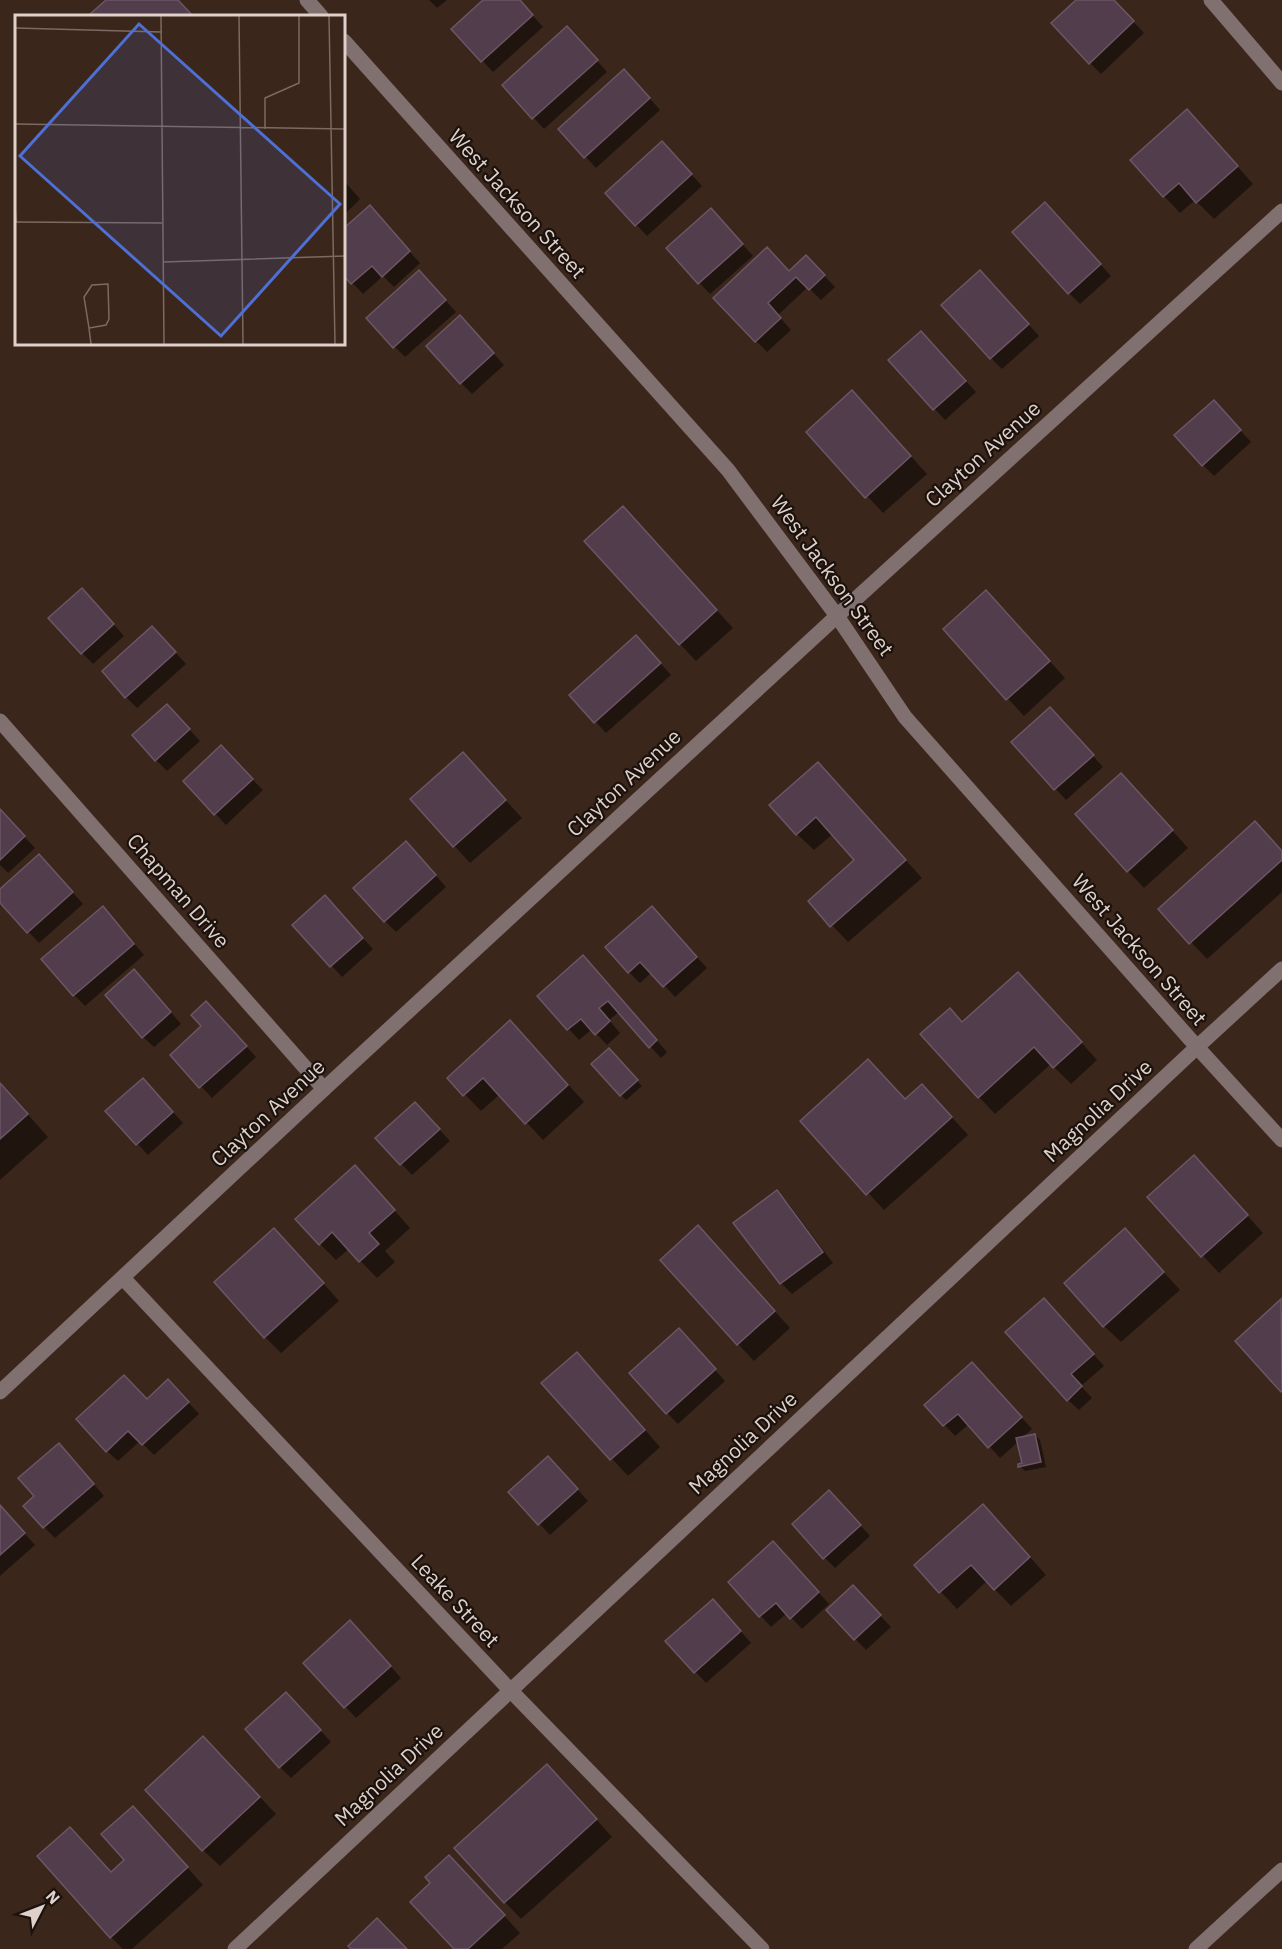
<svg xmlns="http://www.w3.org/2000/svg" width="1282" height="1949" viewBox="0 0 1282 1949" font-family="'IBM Plex Sans',sans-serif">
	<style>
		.shadow { fill: #0007 }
		.building { fill: #513d4b; stroke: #6c5665; stroke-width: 1.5 }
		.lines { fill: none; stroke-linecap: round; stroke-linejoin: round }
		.minor { stroke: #807070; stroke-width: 15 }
		.labels { text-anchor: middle; stroke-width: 4.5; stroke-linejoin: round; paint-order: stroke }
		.street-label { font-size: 21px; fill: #dfd1ca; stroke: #1b120d }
		.inset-road { fill: none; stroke: #7d6a62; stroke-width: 1.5 }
		.view { fill: #4e6fd4; fill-opacity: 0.15; stroke: #4e6fd4; stroke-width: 3 }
		.inset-edge { fill: none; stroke: #dfd1ca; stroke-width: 3 }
	</style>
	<rect width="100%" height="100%" fill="#3b261c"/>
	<!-- shadow -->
	<g class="shadow">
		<path d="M108 0H178L192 16H92L91 15Z"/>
		<path d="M429 0H447L437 8Z"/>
		<path d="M485 0H519L543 27 493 72 453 29Z"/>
		<path d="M1078 0H1113L1144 33 1101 74 1090 63Z"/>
		<path d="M578 39 607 72 544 129 504 85Z"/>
		<path d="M635 82 660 110 596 168 560 129Z"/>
		<path d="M1204 128 1253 184 1214 219 1195 200 1180 213 1164 196Z"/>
		<path d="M673 154 702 186 647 236 607 193Z"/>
		<path d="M344 181 360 199 344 215Z"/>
		<path d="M369 207 420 263 394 287 383 276 363 294 344 274V230Z"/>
		<path d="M1056 215 1111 276 1080 304 1069 293Z"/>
		<path d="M722 221 753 256 710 294 668 249Z"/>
		<path d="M817 268 835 287 821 300 808 287 778 315 791 330 767 352 715 298Z"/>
		<path d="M430 283 456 312 405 357 394 346Z"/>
		<path d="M991 283 1039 336 1002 369 991 358Z"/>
		<path d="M471 328 504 365 472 394 461 383Z"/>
		<path d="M932 344 976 392 945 420 890 360Z"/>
		<path d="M868 409 927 474 883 513 808 432Z"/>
		<path d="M1224 413 1251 442 1214 476 1203 465Z"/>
		<path d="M623 508 733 628 696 661 680 644Z"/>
		<path d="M93 601 124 636 93 664 82 653Z"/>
		<path d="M1003 609 1065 678 1024 716 945 629Z"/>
		<path d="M163 639 186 664 137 708 126 697Z"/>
		<path d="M647 648 671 675 606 733 571 695Z"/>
		<path d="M178 717 200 741 167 771 156 760Z"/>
		<path d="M1061 720 1103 767 1066 800 1013 742Z"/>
		<path d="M220 747 263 790 226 825 185 781Z"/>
		<path d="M463 754 522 818 470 863 412 799Z"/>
		<path d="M818 764 922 878 848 942 810 902 856 860 833 834 814 850 797 834Z"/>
		<path d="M1137 791 1188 848 1144 888 1128 871Z"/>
		<path d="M0 811 35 848 8 873 0 865Z"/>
		<path d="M1255 823 1282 851V892L1207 959 1191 942Z"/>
		<path d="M417 854 446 887 396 932 385 921Z"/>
		<path d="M50 867 83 904 39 943 0 901V891Z"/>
		<path d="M336 909 373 949 342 977 295 925Z"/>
		<path d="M113 919 144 955 85 1006 74 995Z"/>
		<path d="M662 919 707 968 675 997 652 972 640 983 629 972Z"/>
		<path d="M594 968 667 1052 661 1058 619 1012 609 1020 620 1033 607 1045 592 1029 579 1040 539 996Z"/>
		<path d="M145 982 181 1024 154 1047 143 1037Z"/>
		<path d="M1034 990 1097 1060 1071 1084 1051 1064 995 1114 979 1097 963 1023Z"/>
		<path d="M217 1014 256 1057 212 1098 172 1055Z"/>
		<path d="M527 1039 584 1102 543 1140 500 1094 481 1111 449 1078Z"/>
		<path d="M614 1055 642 1086 626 1100 621 1095Z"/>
		<path d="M0 1083 48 1137 0 1180Z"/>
		<path d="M154 1091 183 1123 148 1155 107 1111Z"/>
		<path d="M938 1102 968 1135 884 1210 802 1121Z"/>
		<path d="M426 1115 450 1141 412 1175 377 1138Z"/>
		<path d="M1210 1174 1263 1233 1219 1273 1149 1197Z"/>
		<path d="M371 1184 410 1228 385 1251 395 1262 377 1278 349 1249 336 1260 320 1244Z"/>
		<path d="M777 1192 788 1203 833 1263 792 1294 781 1283Z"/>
		<path d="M714 1244 790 1328 754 1361 738 1344Z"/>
		<path d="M291 1247 339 1301 281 1353 265 1337Z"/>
		<path d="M1141 1247 1180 1290 1121 1342 1104 1326Z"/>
		<path d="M1281 1301 1282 1302V1391L1237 1341Z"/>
		<path d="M1055 1311 1104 1366 1081 1386 1092 1398 1079 1410 1068 1400Z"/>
		<path d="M689 1341 725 1381 678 1424 667 1413Z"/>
		<path d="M593 1371 660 1447 628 1476 543 1383Z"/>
		<path d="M983 1375 1032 1429 1021 1438 1035 1435 1040 1440 1046 1467 1025 1471 1020 1466 1023 1464 1019 1441 1000 1458 969 1424 955 1436 926 1405Z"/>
		<path d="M179 1392 199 1414 154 1455 140 1441 118 1461 107 1451 147 1401Z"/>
		<path d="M70 1456 104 1496 55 1538 44 1527Z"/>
		<path d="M559 1469 588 1501 550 1535 510 1492Z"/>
		<path d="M840 1503 870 1536 835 1568 824 1557Z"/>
		<path d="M0 1506 35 1545 0 1576Z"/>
		<path d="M999 1522 1046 1575 1011 1606 987 1581 957 1609 916 1565Z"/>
		<path d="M784 1554 829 1604 802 1629 787 1613 771 1627 730 1582Z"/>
		<path d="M853 1587 891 1627 866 1650 828 1610Z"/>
		<path d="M724 1612 751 1643 706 1683 667 1641Z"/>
		<path d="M361 1633 401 1678 356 1718 305 1663Z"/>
		<path d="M297 1705 331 1742 291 1778 280 1767Z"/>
		<path d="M220 1755 276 1814 220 1866 203 1850Z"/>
		<path d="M564 1783 612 1837 521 1919 505 1902Z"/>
		<path d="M149 1825 203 1885 132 1949H123L111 1937 112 1873 126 1860Z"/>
		<path d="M465 1873 520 1933 502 1949H456L432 1883Z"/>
	</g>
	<!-- building -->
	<g class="building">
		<path d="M106 0H178L193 16H90L89 15Z"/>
		<path d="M483 0H520L533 15 481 62 451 29Z"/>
		<path d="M1076 0H1114L1134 21 1089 64 1051 23Z"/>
		<path d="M567 26 598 60 532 119 502 85Z"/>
		<path d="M624 69 650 98 584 158 558 129Z"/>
		<path d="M1187 109 1238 166 1196 203 1179 183 1163 197 1130 160Z"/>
		<path d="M662 141 692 174 635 226 605 193Z"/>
		<path d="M1045 202 1101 264 1068 294 1012 232Z"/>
		<path d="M370 205 410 251 382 277 372 266 351 284 344 276V228Z"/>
		<path d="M711 208 743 244 698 284 666 248Z"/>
		<path d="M767 247 789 271 806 255 825 275 809 290 796 277 768 303 781 318 755 342 713 298Z"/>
		<path d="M419 270 446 300 393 348 366 318Z"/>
		<path d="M980 270 1029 324 990 359 941 305Z"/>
		<path d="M460 315 494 353 460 384 426 346Z"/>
		<path d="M921 331 966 381 933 410 888 360Z"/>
		<path d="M852 390 911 456 865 498 806 432Z"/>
		<path d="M1214 400 1241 430 1202 466 1174 435Z"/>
		<path d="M623 506 717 610 679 645 584 541Z"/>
		<path d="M82 588 114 624 81 654 48 618Z"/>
		<path d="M986 590 1050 661 1006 700 943 629Z"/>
		<path d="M152 626 176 652 125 698 102 671Z"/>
		<path d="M636 635 661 663 594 723 569 695Z"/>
		<path d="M167 704 190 729 155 761 132 735Z"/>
		<path d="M1050 707 1094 755 1054 790 1011 742Z"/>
		<path d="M221 745 253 779 214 815 183 781Z"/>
		<path d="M463 752 506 800 453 847 410 799Z"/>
		<path d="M818 762 906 860 830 927 808 901 854 860 816 817 796 835 769 805Z"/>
		<path d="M1121 773 1173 830 1127 872 1075 814Z"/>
		<path d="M0 809 25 836 0 860Z"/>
		<path d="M1255 821 1282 851V860L1189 944 1158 909Z"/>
		<path d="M406 841 436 875 384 922 353 888Z"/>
		<path d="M39 854 73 892 27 933 0 903V889Z"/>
		<path d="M325 895 363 938 330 967 292 925Z"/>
		<path d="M103 906 134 944 73 996 41 959Z"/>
		<path d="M652 906 697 957 663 987 640 962 628 973 605 947Z"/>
		<path d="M583 955 657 1040 649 1048 608 1001 599 1008 610 1021 595 1035 581 1019 567 1030 537 996Z"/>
		<path d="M134 969 171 1012 142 1038 105 995Z"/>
		<path d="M1018 972 1082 1042 1053 1068 1034 1047 978 1098 920 1034 950 1008 962 1022Z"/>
		<path d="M206 1001 247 1046 199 1088 170 1055 201 1026 191 1015Z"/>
		<path d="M510 1020 568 1085 525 1124 483 1078 463 1096 447 1078Z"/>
		<path d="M609 1048 638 1080 620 1096 591 1064Z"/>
		<path d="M868 1059 905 1099 922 1084 952 1117 866 1195 800 1121Z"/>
		<path d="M143 1078 173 1112 136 1145 105 1111Z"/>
		<path d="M0 1083 28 1114 0 1139Z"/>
		<path d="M415 1102 440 1129 400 1165 375 1138Z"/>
		<path d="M1194 1155 1248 1215 1201 1257 1147 1197Z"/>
		<path d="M355 1165 395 1210 369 1233 379 1244 359 1262 332 1232 319 1245 295 1219Z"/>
		<path d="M777 1190 823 1252 780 1284 733 1223Z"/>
		<path d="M698 1225 775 1311 737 1345 660 1260Z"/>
		<path d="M274 1228 324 1283 264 1338 214 1282Z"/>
		<path d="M1125 1228 1164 1272 1103 1327 1064 1283Z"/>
		<path d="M1044 1298 1094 1354 1071 1374 1082 1386 1067 1401 1005 1332Z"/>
		<path d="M1281 1299 1282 1391 1281 1392 1235 1341Z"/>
		<path d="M679 1328 716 1369 666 1414 629 1373Z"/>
		<path d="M577 1352 645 1430 610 1460 541 1383Z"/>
		<path d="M972 1362 1022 1417 988 1448 958 1414 943 1426 924 1405Z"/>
		<path d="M124 1375 147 1399 168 1379 189 1402 142 1445 128 1431 106 1452 76 1419Z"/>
		<path d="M1035 1434 1041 1462 1018 1467V1464L1022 1463 1016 1438Z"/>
		<path d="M59 1443 94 1484 43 1528 23 1506 34 1496 18 1478Z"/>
		<path d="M548 1456 578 1489 538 1525 508 1492Z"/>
		<path d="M829 1490 861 1525 823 1559 792 1524Z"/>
		<path d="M983 1504 1030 1557 994 1590 971 1565 939 1593 914 1565Z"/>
		<path d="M0 1505 25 1533 0 1555Z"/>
		<path d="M773 1541 819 1592 790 1619 776 1603 759 1617 728 1582Z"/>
		<path d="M853 1585 881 1615 854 1640 826 1610Z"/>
		<path d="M713 1599 741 1631 694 1673 665 1641Z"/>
		<path d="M350 1620 391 1666 344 1708 303 1663Z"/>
		<path d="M286 1692 321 1730 279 1768 245 1729Z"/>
		<path d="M203 1736 260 1797 202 1851 145 1790Z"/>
		<path d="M547 1764 597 1819 504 1903 454 1848Z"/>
		<path d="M133 1806 188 1867 110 1938 37 1856 70 1827 111 1872 124 1860 101 1834Z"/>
		<path d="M449 1855 505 1915 468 1949H454L410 1902 430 1883 425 1877Z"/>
		<path d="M377 1918 407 1949H351L348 1946Z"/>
	</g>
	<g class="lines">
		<!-- minor -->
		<g class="minor">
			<path d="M307 0 321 16"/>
			<path d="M1211 0 1282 83"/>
			<path d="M344 41 728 470 837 616 905 717 1197 1047 1282 1140"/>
			<path d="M0 721 324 1089"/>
			<path d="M123 1278 510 1690 762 1949"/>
			<path d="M0 1392 324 1089 837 616 1282 211"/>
			<path d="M235 1949 1197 1047 1282 969"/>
			<path d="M1196 1949 1282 1870"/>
		</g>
	</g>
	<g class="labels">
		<!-- street labels -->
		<g class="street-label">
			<text transform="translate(517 204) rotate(48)" y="7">West Jackson Street</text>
			<text transform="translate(983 454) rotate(-42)" y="7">Clayton Avenue</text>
			<text transform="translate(832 576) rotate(54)" y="7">West Jackson Street</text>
			<text transform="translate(624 783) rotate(-43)" y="7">Clayton Avenue</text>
			<text transform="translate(178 891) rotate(49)" y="7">Chapman Drive</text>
			<text transform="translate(1139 950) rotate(49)" y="7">West Jackson Street</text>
			<text transform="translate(1098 1111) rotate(-43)" y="7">Magnolia Drive</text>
			<text transform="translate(268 1113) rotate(-43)" y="7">Clayton Avenue</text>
			<text transform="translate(743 1443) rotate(-43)" y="7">Magnolia Drive</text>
			<text transform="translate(455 1601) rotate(47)" y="7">Leake Street</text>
			<text transform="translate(389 1775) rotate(-43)" y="7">Magnolia Drive</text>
		</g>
	</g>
	<!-- overview -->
	<g transform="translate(15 15)">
		<rect width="330" height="330" fill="#3b261c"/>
		<path class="inset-road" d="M146 1 149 329M224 1 228 329M314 1 320 329M0 13 146 17M0 109 330 114M250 114V83L284 68V1M0 189 1 207M0 207 147 208M148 247 330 241M74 313 69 282 77 270 93 269 94 304 91 310 74 313 76 329"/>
		<path class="view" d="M124 9 325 189 206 321 5 141Z"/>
		<rect width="330" height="330" class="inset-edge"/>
	</g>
	<!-- north arrow -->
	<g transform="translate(42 1907) rotate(48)" stroke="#1b120d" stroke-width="4.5" paint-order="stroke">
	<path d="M0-4.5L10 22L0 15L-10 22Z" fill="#dfd1ca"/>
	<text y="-9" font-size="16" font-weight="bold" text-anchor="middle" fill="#dfd1ca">N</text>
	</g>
</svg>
